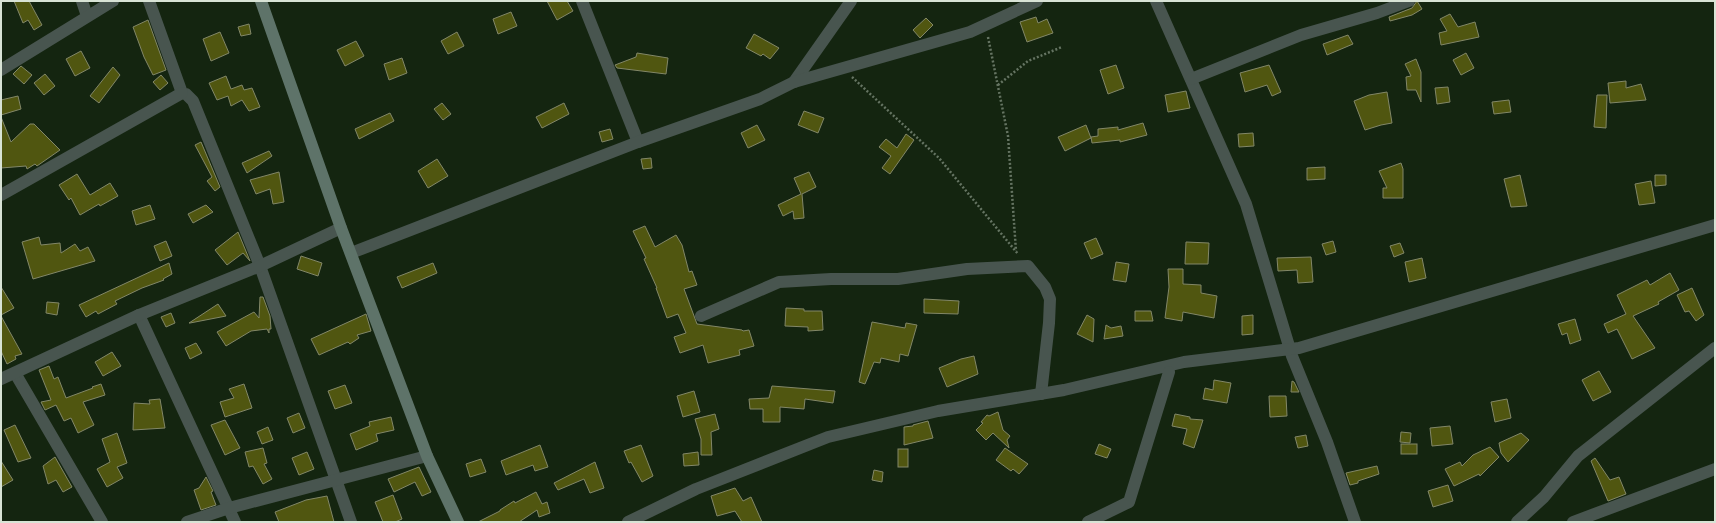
<svg xmlns="http://www.w3.org/2000/svg" width="1716" height="523" viewBox="0 0 1716 523" font-family="Roboto,sans-serif">
	<style>
		.building { fill: #505610; stroke: #828768 }
		.lines { fill: none; stroke-linecap: round; stroke-linejoin: round }
		.path { stroke: #657462; stroke-width: 2.5; stroke-dasharray: 2 2; stroke-linecap: butt }
		.street { stroke: #48554f; stroke-width: 12 }
		.secondary { stroke: #5e7369; stroke-width: 12 }
	</style>
	<rect width="100%" height="100%" fill="#142510"/>
	<!-- building -->
	<g class="building">
		<path d="M14 1H29L42 25 34 30 28 20 23 23Z"/>
		<path d="M547 1H567L573 11 557 20Z"/>
		<path d="M1417 1 1422 9 1412 15 1390 21 1389 17 1412 8Z"/>
		<path d="M511 12 517 26 498 34 493 19Z"/>
		<path d="M1450 14 1458 27 1475 22 1479 37 1441 45 1439 33 1447 31 1440 19Z"/>
		<path d="M1036 17 1038 23 1047 19 1053 33 1027 42 1020 22Z"/>
		<path d="M926 18 933 25 920 38 913 30Z"/>
		<path d="M148 20 166 70 153 75 144 57 133 27Z"/>
		<path d="M249 24 251 34 241 36 238 27Z"/>
		<path d="M220 32 229 53 211 61 203 39Z"/>
		<path d="M457 32 464 46 448 54 441 41Z"/>
		<path d="M754 34 779 48 770 59 763 54 761 56 746 48Z"/>
		<path d="M1348 35 1353 44 1327 55 1323 44Z"/>
		<path d="M356 41 364 56 345 66 337 50Z"/>
		<path d="M81 51 90 68 75 76 66 59Z"/>
		<path d="M637 53 668 58 666 74 617 68 615 65 636 57Z"/>
		<path d="M1466 53 1474 68 1461 75 1453 60Z"/>
		<path d="M402 58 407 73 389 80 384 64Z"/>
		<path d="M1416 59 1421 72V102L1416 90H1407L1406 77 1411 76 1405 64Z"/>
		<path d="M1116 65 1124 88 1108 94 1100 70Z"/>
		<path d="M1269 65 1281 92 1272 96 1267 85 1245 92 1240 73Z"/>
		<path d="M21 66 32 75 24 84 13 74Z"/>
		<path d="M113 67 120 75 99 103 90 96Z"/>
		<path d="M45 74 55 86 44 95 34 83Z"/>
		<path d="M161 75 168 83 160 90 153 82Z"/>
		<path d="M226 76 231 89 242 85 244 90 252 88 260 107 249 111 242 100 231 106 228 96 217 100 209 83Z"/>
		<path d="M1626 81V88L1641 84 1646 100 1610 103 1608 83Z"/>
		<path d="M1448 87 1450 102 1437 104 1435 88Z"/>
		<path d="M1186 91 1190 108 1168 112 1165 95Z"/>
		<path d="M1387 92 1392 123 1381 125 1365 130 1354 101 1369 95Z"/>
		<path d="M1597 95H1607L1606 128 1594 127Z"/>
		<path d="M18 96 21 109 1 115V100Z"/>
		<path d="M1509 100 1511 112 1494 114 1492 102Z"/>
		<path d="M442 103 451 114 443 120 434 109Z"/>
		<path d="M564 103 569 114 542 128 536 117Z"/>
		<path d="M804 111 824 118 818 133 798 125Z"/>
		<path d="M390 113 394 121 359 139 355 129Z"/>
		<path d="M1 117 11 142 30 124H34L60 150 37 166 35 164 27 169 26 166 1 168Z"/>
		<path d="M1143 123 1147 135 1120 142V140L1092 143 1091 137 1098 136V129L1118 127V130Z"/>
		<path d="M757 125 765 140 748 148 741 133Z"/>
		<path d="M1086 125 1091 138 1065 151 1058 137Z"/>
		<path d="M610 129 613 139 602 142 599 132Z"/>
		<path d="M1253 133 1254 146 1239 147 1238 134Z"/>
		<path d="M906 134 914 140 890 174 882 168 891 156 879 147 886 139 897 148Z"/>
		<path d="M201 142 220 187 215 191 207 181 212 177 195 145Z"/>
		<path d="M269 151 272 156 247 173 242 163Z"/>
		<path d="M651 158 652 168 643 169 641 159Z"/>
		<path d="M437 159 448 176 428 188 418 171Z"/>
		<path d="M1401 163 1403 169V198H1383V188H1387L1379 171Z"/>
		<path d="M1325 167V179L1307 180V168Z"/>
		<path d="M279 172 284 202 273 204 270 189 256 194 250 180Z"/>
		<path d="M809 172 816 187 802 194 804 218 794 219 793 211 783 216 778 205 801 194 794 178Z"/>
		<path d="M77 174 90 195 110 183 118 196 100 206 99 204 80 215 71 198 69 200 59 185Z"/>
		<path d="M1520 175 1527 206 1511 207 1504 179Z"/>
		<path d="M1655 175H1666V185L1655 186Z"/>
		<path d="M1651 181 1655 203 1639 205 1635 184Z"/>
		<path d="M150 205 155 219 136 225 132 211Z"/>
		<path d="M206 205 213 212 193 223 188 214Z"/>
		<path d="M645 226 655 247 676 235 682 245 689 272 692 271 697 285 684 289 697 324 742 330 743 331 749 330 754 346 739 350 740 355 708 363 703 345 680 353 674 337 686 333 678 314 667 318 656 288H657L644 259 646 258 633 231Z"/>
		<path d="M238 232 250 261 243 253 227 265 215 250Z"/>
		<path d="M39 237 41 245 60 243 61 253 75 244 80 251 88 247 95 261 33 279 22 242Z"/>
		<path d="M1096 238 1103 254 1091 259 1084 243Z"/>
		<path d="M166 241 172 256 160 261 154 246Z"/>
		<path d="M1333 241 1336 252 1326 255 1322 244Z"/>
		<path d="M1186 242 1209 243 1208 264H1185Z"/>
		<path d="M1400 243 1404 253 1394 257 1390 246Z"/>
		<path d="M301 256 322 263 318 276 297 269Z"/>
		<path d="M1311 257 1313 282 1298 283 1297 270 1278 271 1277 258Z"/>
		<path d="M1422 258 1426 278 1409 282 1405 262Z"/>
		<path d="M1116 262 1129 264 1126 282 1113 280Z"/>
		<path d="M169 263 172 274 163 279 164 280 142 288 115 301 117 304 98 314 96 311 86 317 79 305Z"/>
		<path d="M433 263 437 273 402 288 397 277Z"/>
		<path d="M1168 269H1183V284L1201 285V293L1217 296 1214 318 1183 312 1182 321 1165 318 1169 287Z"/>
		<path d="M1670 273 1679 290 1658 302 1659 304 1633 316 1655 348 1632 359 1617 329 1608 333 1604 324 1626 314 1617 295 1647 280 1650 285Z"/>
		<path d="M1 287 14 308 1 315Z"/>
		<path d="M1692 288 1704 315 1696 321 1689 311 1685 312 1677 295Z"/>
		<path d="M260 297H263L270 316 271 329H269V333L267 329 251 331 226 346 217 332 254 312 259 318Z"/>
		<path d="M924 299 959 301 958 314 924 313Z"/>
		<path d="M47 302 59 303 57 315 46 313Z"/>
		<path d="M218 304 226 316 190 323H189Z"/>
		<path d="M786 308 804 309V311H822L823 330 808 331V327L785 326Z"/>
		<path d="M1135 311H1151L1153 321H1135Z"/>
		<path d="M171 313 175 323 166 327 161 317Z"/>
		<path d="M366 314 371 331 357 335 359 338 350 344 348 342 319 355 311 339Z"/>
		<path d="M1087 315 1094 319 1093 342 1077 334Z"/>
		<path d="M1253 315V334L1242 335V316Z"/>
		<path d="M1 316 22 354 15 356 16 359 7 364 1 351Z"/>
		<path d="M1575 319 1581 340 1570 344 1567 333 1562 335 1558 324Z"/>
		<path d="M872 322 905 328 906 323 917 325 908 356 900 354 899 362 881 358 880 363 874 362 865 384 859 382Z"/>
		<path d="M1106 325 1111 328 1121 326 1123 336 1104 339Z"/>
		<path d="M196 343 202 353 190 359 185 348Z"/>
		<path d="M112 352 121 366 103 376 95 362Z"/>
		<path d="M974 356 978 374 947 387 939 368 961 359Z"/>
		<path d="M49 366 54 379 58 377 66 398 93 388 92 387 101 384 105 395 83 402 94 425 78 433 71 418 64 421 56 405 45 410 41 402 51 400 39 370Z"/>
		<path d="M1599 371 1611 392 1593 401 1582 380Z"/>
		<path d="M1214 380 1231 383 1227 403 1203 399 1205 388 1213 390Z"/>
		<path d="M1292 381 1294 382 1299 392H1291Z"/>
		<path d="M244 384 252 408 225 417 220 402 234 398 229 389Z"/>
		<path d="M345 385 352 403 335 409 328 391Z"/>
		<path d="M772 386 835 391 833 403 805 399 804 409 780 407V422H763V409H750L749 399 769 398Z"/>
		<path d="M694 391 700 412 683 417 677 396Z"/>
		<path d="M1269 396H1286L1287 416 1270 417Z"/>
		<path d="M160 399 165 428 133 430 134 403 150 404 149 400Z"/>
		<path d="M1507 399 1511 418 1495 422 1491 402Z"/>
		<path d="M998 412 1003 430 1010 436 1007 440 1009 448 993 433 986 440 976 430 983 423 981 422 987 415 989 416Z"/>
		<path d="M299 413 305 428 293 433 287 418Z"/>
		<path d="M715 414 719 429 711 432 712 455H701V439L695 419Z"/>
		<path d="M1175 414 1190 417V419L1203 420 1194 448 1183 444 1187 429 1172 426Z"/>
		<path d="M391 417 394 430 376 434 378 441 356 450 350 434 370 426 369 422Z"/>
		<path d="M225 420 240 448 225 455 211 425Z"/>
		<path d="M928 421 933 438 904 445V427L913 426V425Z"/>
		<path d="M15 425 31 458 18 462 4 430Z"/>
		<path d="M1450 426 1453 444 1432 446 1430 428Z"/>
		<path d="M268 427 273 440 262 444 257 432Z"/>
		<path d="M1401 432 1411 433 1410 443 1400 442Z"/>
		<path d="M117 433 127 463 117 467 123 478 107 487 97 469 110 462 102 439Z"/>
		<path d="M1521 433 1529 440 1508 462 1501 453 1499 443Z"/>
		<path d="M1306 435 1308 446 1298 448 1295 437Z"/>
		<path d="M1099 444 1111 449 1107 458 1095 454Z"/>
		<rect x="1401" y="444" width="16" height="10"/>
		<path d="M540 445 548 467 535 471 533 465 506 475 501 461Z"/>
		<path d="M641 445 653 476 642 482 631 462 629 463 624 451Z"/>
		<path d="M1490 447 1499 457 1480 476 1479 474 1454 486 1445 469 1460 462 1462 466 1473 455Z"/>
		<path d="M263 448 267 463 264 464 272 479 263 484 253 466 249 467 245 452Z"/>
		<path d="M1005 448 1028 464 1019 474 1013 469 1011 471 996 460Z"/>
		<rect x="898" y="449" width="10" height="18"/>
		<path d="M307 452 314 469 299 475 292 458Z"/>
		<path d="M698 452 699 465 684 466 683 454Z"/>
		<path d="M55 457 72 487 63 492 56 480 48 484 43 466Z"/>
		<path d="M1595 458 1610 480 1619 477 1626 494 1608 501 1591 461Z"/>
		<path d="M481 459 486 472 470 477 466 464Z"/>
		<path d="M1 461 13 480 1 487Z"/>
		<path d="M595 462 604 488 590 493 584 479 558 490 554 483Z"/>
		<path d="M1377 466 1379 474 1358 481V483L1350 485 1346 473Z"/>
		<path d="M419 467 431 492 422 496 415 482 394 492 388 479Z"/>
		<path d="M874 470 883 472 882 482 872 480Z"/>
		<path d="M206 477 213 491 211 492 216 505 201 510 194 490 199 488Z"/>
		<path d="M1448 485 1453 501 1433 507 1428 491Z"/>
		<path d="M735 488 743 501 751 497 762 522H742L735 511 717 516 711 496Z"/>
		<path d="M536 492 542 504 547 502 550 513 539 517 537 510 519 522H478L500 511V510L514 501 515 503Z"/>
		<path d="M393 495 402 519 395 522H383L375 502Z"/>
		<path d="M327 496 334 522H279L275 512 306 500Z"/>
	</g>
	<g class="lines">
		<!-- path -->
		<g class="path">
			<path d="M988 37 1008 136 1016 251"/>
			<path d="M852 77 939 158 1018 254"/>
			<path d="M998 85 1028 61 1062 47"/>
		</g>
		<!-- street -->
		<g class="street">
			<path d="M82 1 87 16"/>
			<path d="M149 1 182 93 186 94 193 101 260 266 351 522"/>
			<path d="M582 1 638 142"/>
			<path d="M1156 1 1246 204 1292 356 1327 442 1355 522"/>
			<path d="M1 70 113 1"/>
			<path d="M1191 79 1301 35 1377 13 1409 1"/>
			<path d="M794 82 851 1"/>
			<path d="M1 195 182 93"/>
			<path d="M351 253 638 142 760 99 794 82 970 32 1037 1"/>
			<path d="M139 315 235 522"/>
			<path d="M701 316 779 282 831 279H898L967 269 1028 266 1045 287 1050 299 1049 323 1041 394"/>
			<path d="M15 373 102 522"/>
			<path d="M1 379 139 315 260 266 341 228"/>
			<path d="M187 522 229 508 427 456"/>
			<path d="M628 522 696 489 828 437 938 411 1064 390 1184 362 1299 348 1715 225"/>
			<path d="M1088 522 1129 502 1169 372"/>
			<path d="M1517 522 1544 497 1578 456 1715 348"/>
			<path d="M1573 522 1715 469"/>
		</g>
		<!-- secondary -->
		<path class="secondary" d="M261 1 341 228 427 456 458 522"/>
	</g>
	<!-- border -->
	<rect width="1716" height="523" fill="none" stroke="#d8e3d5" stroke-width="4"/>
</svg>
